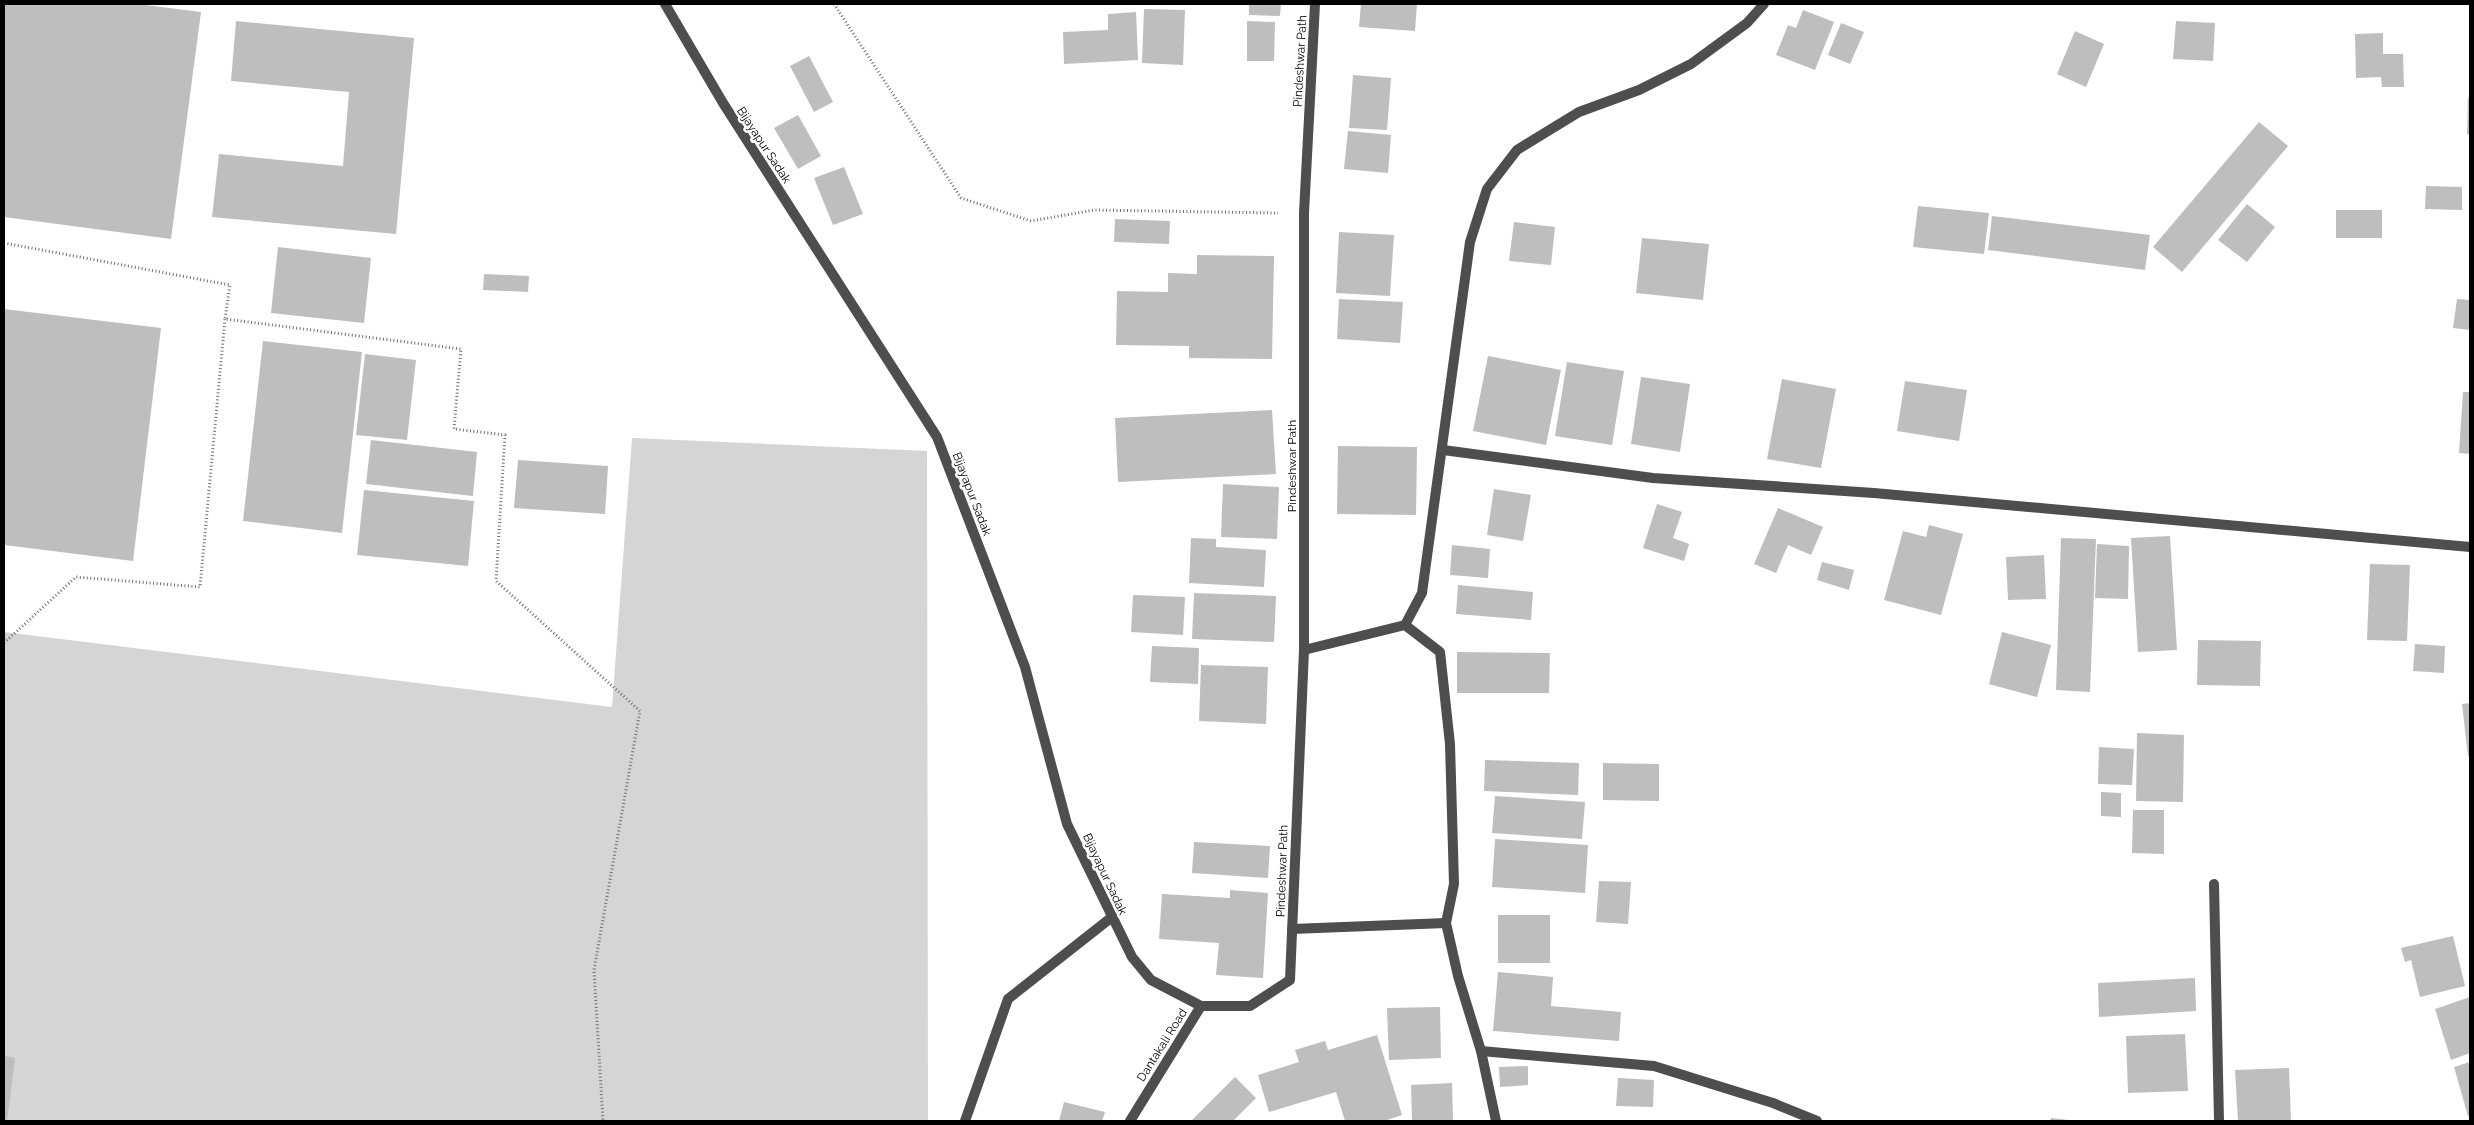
<svg xmlns="http://www.w3.org/2000/svg" width="2474" height="1125" viewBox="0 0 2474 1125" font-family="Raleway,sans-serif">
	<style>
		.green { fill: #d5d5d5 }
		.building { fill: #bebebe }
		.lines { fill: none; stroke-linecap: round; stroke-linejoin: round }
		.path { stroke: #707070; stroke-width: 3; stroke-dasharray: 1 2.5; stroke-linecap: butt }
		.lane { stroke: #4e4e4e; stroke-width: 10 }
		.street { stroke: #4e4e4e; stroke-width: 10 }
		.labels { text-anchor: middle; stroke-width: 5; stroke-linejoin: round; paint-order: stroke }
		.street-label { font-size: 12px; fill: #000; stroke: #fff }
	</style>
	<rect width="100%" height="100%" fill="#fff"/>
	<!-- green -->
	<path class="green" d="M632 438 927 451 928 1121H4V632L612 707Z"/>
	<!-- building -->
	<g class="building">
		<path d="M4 4H137L201 12 171 239 4 217Z"/>
		<path d="M1249 4H1281L1280 16 1249 15Z"/>
		<path d="M1361 4H1417L1415 31 1359 27Z"/>
		<path d="M1144 9 1185 10 1183 65 1142 63Z"/>
		<path d="M1803 10 1834 22 1815 70 1776 55 1788 25 1796 28Z"/>
		<path d="M1136 12 1138 60 1064 64 1063 32 1108 30V14Z"/>
		<path d="M236 21 414 38 396 234 212 217 219 154 343 166 349 92 231 81Z"/>
		<path d="M1247 21 1275 22 1274 61H1247Z"/>
		<path d="M2176 21 2215 23 2213 61 2173 59Z"/>
		<path d="M1841 23 1864 32 1850 64 1828 55Z"/>
		<path d="M2075 31 2104 44 2086 87 2057 74Z"/>
		<path d="M2383 33V54H2403L2404 87H2382L2381 77 2356 78 2355 34Z"/>
		<path d="M809 56 833 102 814 112 790 66Z"/>
		<path d="M1353 75 1391 78 1387 130 1349 128Z"/>
		<path d="M2468 98H2470V135L2467 134Z"/>
		<path d="M798 115 821 156 798 169 774 128Z"/>
		<path d="M2259 122 2288 146 2182 272 2153 247Z"/>
		<path d="M1348 131 1391 135 1388 173 1344 169Z"/>
		<path d="M844 167 863 214 833 225 814 178Z"/>
		<path d="M2426 186 2462 187V210L2425 209Z"/>
		<path d="M2247 204 2275 227 2247 262 2218 240Z"/>
		<path d="M1918 206 1989 213 1984 254 1913 247Z"/>
		<rect x="2336" y="210" width="46" height="28"/>
		<path d="M1992 216 2150 235 2145 270 1988 250Z"/>
		<path d="M1115 219 1170 221 1169 244 1114 242Z"/>
		<path d="M1514 222 1555 227 1551 265 1509 261Z"/>
		<path d="M1339 232 1394 235 1390 296 1336 293Z"/>
		<path d="M1642 238 1709 244 1703 300 1636 293Z"/>
		<path d="M278 247 371 258 364 323 271 313Z"/>
		<path d="M1197 255 1274 256 1272 359 1189 358V346L1116 345 1117 291 1168 292V273L1197 274Z"/>
		<path d="M484 274 529 276 528 292 483 290Z"/>
		<path d="M1339 299 1403 302 1400 343 1337 339Z"/>
		<path d="M2457 299 2470 300V330L2453 328Z"/>
		<path d="M4 309 161 328 133 561 4 545Z"/>
		<path d="M263 341 362 352 342 533 243 521Z"/>
		<path d="M365 354 416 360 407 440 356 435Z"/>
		<path d="M1488 356 1561 370 1546 445 1473 431Z"/>
		<path d="M1567 362 1624 371 1612 445 1555 436Z"/>
		<path d="M1641 377 1690 384 1680 452 1631 444Z"/>
		<path d="M1782 379 1836 389 1821 468 1767 459Z"/>
		<path d="M1905 381 1967 390 1959 441 1897 431Z"/>
		<path d="M2463 392H2470V454L2459 453Z"/>
		<path d="M1272 410 1276 474 1118 482 1115 418Z"/>
		<path d="M371 440 477 452 473 496 366 484Z"/>
		<path d="M1338 446 1417 447 1416 515 1337 514Z"/>
		<path d="M518 460 608 466 605 514 514 508Z"/>
		<path d="M1223 484 1279 487 1277 539 1221 537Z"/>
		<path d="M1494 489 1531 495 1523 541 1487 535Z"/>
		<path d="M364 490 474 501 468 566 357 555Z"/>
		<path d="M1657 504 1682 512 1673 538 1689 544 1684 561 1643 548Z"/>
		<path d="M1778 508 1823 527 1811 555 1788 545 1776 573 1754 564Z"/>
		<path d="M1929 525 1963 534 1941 615 1884 600 1903 531 1926 537Z"/>
		<path d="M2170 536 2177 650 2138 652 2131 538Z"/>
		<path d="M1191 538 1216 539V547L1266 550 1264 587 1189 583Z"/>
		<path d="M2061 538 2096 539 2090 692 2056 690Z"/>
		<path d="M2097 544 2129 546 2128 599 2095 598Z"/>
		<path d="M1452 545 1490 549 1488 578 1450 575Z"/>
		<path d="M2044 555 2046 599 2008 600 2006 557Z"/>
		<path d="M1822 562 1854 570 1849 590 1817 580Z"/>
		<path d="M2370 564 2410 565 2407 641 2367 640Z"/>
		<path d="M1458 585 1533 592 1531 620 1456 614Z"/>
		<path d="M1194 593 1276 596 1274 642 1192 639Z"/>
		<path d="M1133 595 1185 597 1183 635 1131 632Z"/>
		<path d="M2002 632 2051 645 2037 697 1989 684Z"/>
		<path d="M2198 640 2261 641 2260 686 2197 685Z"/>
		<path d="M2415 644 2445 646 2444 673 2413 671Z"/>
		<path d="M1152 646 1199 648 1198 684 1150 682Z"/>
		<path d="M1457 652 1550 653 1549 693H1457Z"/>
		<path d="M1201 665 1268 667 1266 724 1199 721Z"/>
		<path d="M2470 703V756H2468L2462 704Z"/>
		<path d="M2137 733 2184 735 2183 802 2136 801Z"/>
		<path d="M2099 747 2134 749 2132 785 2098 784Z"/>
		<path d="M1485 760 1579 763 1578 795 1484 791Z"/>
		<path d="M1603 763 1659 764V801L1603 800Z"/>
		<path d="M2101 792 2121 793V817L2101 816Z"/>
		<path d="M1495 796 1585 802 1582 839 1492 833Z"/>
		<path d="M2133 810H2164V854L2132 853Z"/>
		<path d="M1495 839 1588 845 1585 893 1492 887Z"/>
		<path d="M1194 842 1270 846 1268 878 1192 873Z"/>
		<path d="M1599 881 1631 882 1628 924 1596 922Z"/>
		<path d="M1230 890 1268 893 1263 978 1216 975 1219 943 1159 939 1162 894 1230 898Z"/>
		<rect x="1498" y="915" width="52" height="48"/>
		<path d="M2453 936 2465 986 2420 997 2411 960 2405 962 2401 948Z"/>
		<path d="M1498 972 1553 977 1551 1006 1621 1012 1619 1041 1493 1031Z"/>
		<path d="M2195 978 2196 1011 2099 1017 2098 983Z"/>
		<path d="M2470 997V1053L2451 1060 2435 1009Z"/>
		<path d="M1440 1007 1441 1058 1389 1060 1387 1008Z"/>
		<path d="M2185 1034 2188 1091 2128 1093 2126 1036Z"/>
		<path d="M1377 1035 1402 1115 1384 1121H1345L1336 1092 1269 1112 1258 1075 1299 1062 1295 1050 1325 1041 1328 1050Z"/>
		<path d="M4 1056 15 1058 7 1121H4Z"/>
		<path d="M2470 1062V1116H2468L2454 1067Z"/>
		<path d="M1528 1066V1085L1500 1087 1499 1067Z"/>
		<path d="M2289 1068 2291 1121H2238L2235 1070Z"/>
		<path d="M1235 1077 1256 1098 1233 1121H1191Z"/>
		<path d="M1618 1078 1654 1080 1653 1107 1616 1106Z"/>
		<path d="M1452 1083 1453 1121H1412L1411 1085Z"/>
		<path d="M1064 1102 1105 1112 1102 1121H1059Z"/>
		<path d="M2051 1118 2069 1120 2068 1121H2050Z"/>
	</g>
	<g class="lines">
		<!-- path -->
		<g class="path">
			<path d="M834 4 961 198 1031 221 1094 210 1278 213"/>
			<path d="M4 243 230 285 225 319 461 349 454 429 505 435 496 581 640 711 594 970 603 1121"/>
			<path d="M4 643 76 577 200 587 225 319"/>
		</g>
		<!-- lane -->
		<path class="lane" d="M1443 450 1653 478 1874 493 2470 547"/>
		<!-- street -->
		<g class="street">
			<path d="M665 4 723 103 937 437 1025 667 1067 824 1132 957 1151 980 1201 1006"/>
			<path d="M1405 625 1440 652 1450 744 1454 884 1446 923 1458 976 1481 1051 1496 1121"/>
			<path d="M1304 650 1405 625 1422 593 1470 242 1487 189 1517 150 1579 112 1639 90 1691 64 1747 23 1764 4"/>
			<path d="M2214 884 2219 1121"/>
			<path d="M1292 929 1446 923"/>
			<path d="M1481 1051 1654 1066 1773 1103 1817 1121"/>
			<path d="M965 1121 1008 999 1112 917"/>
			<path d="M1130 1121 1201 1006H1250L1290 980 1304 650V213L1315 4"/>
		</g>
	</g>
	<g class="labels">
		<!-- street labels -->
		<g class="street-label">
			<text transform="translate(1300 61) rotate(-87)" y="4">Pindeshwar Path</text>
			<text transform="translate(764 145) rotate(57)" y="4">Bijayapur Sadak</text>
			<text transform="translate(1292 466) rotate(-90)" y="4">Pindeshwar Path</text>
			<text transform="translate(972 494) rotate(69)" y="4">Bijayapur Sadak</text>
			<text transform="translate(1282 871) rotate(-88)" y="4">Pindeshwar Path</text>
			<text transform="translate(1105 874) rotate(65)" y="4">Bijayapur Sadak</text>
			<text transform="translate(1162 1045) rotate(-58)" y="4">Dantakali Road</text>
		</g>
	</g>
	<!-- border -->
	<rect width="2474" height="1125" fill="none" stroke="#000000" stroke-width="10"/>
</svg>
